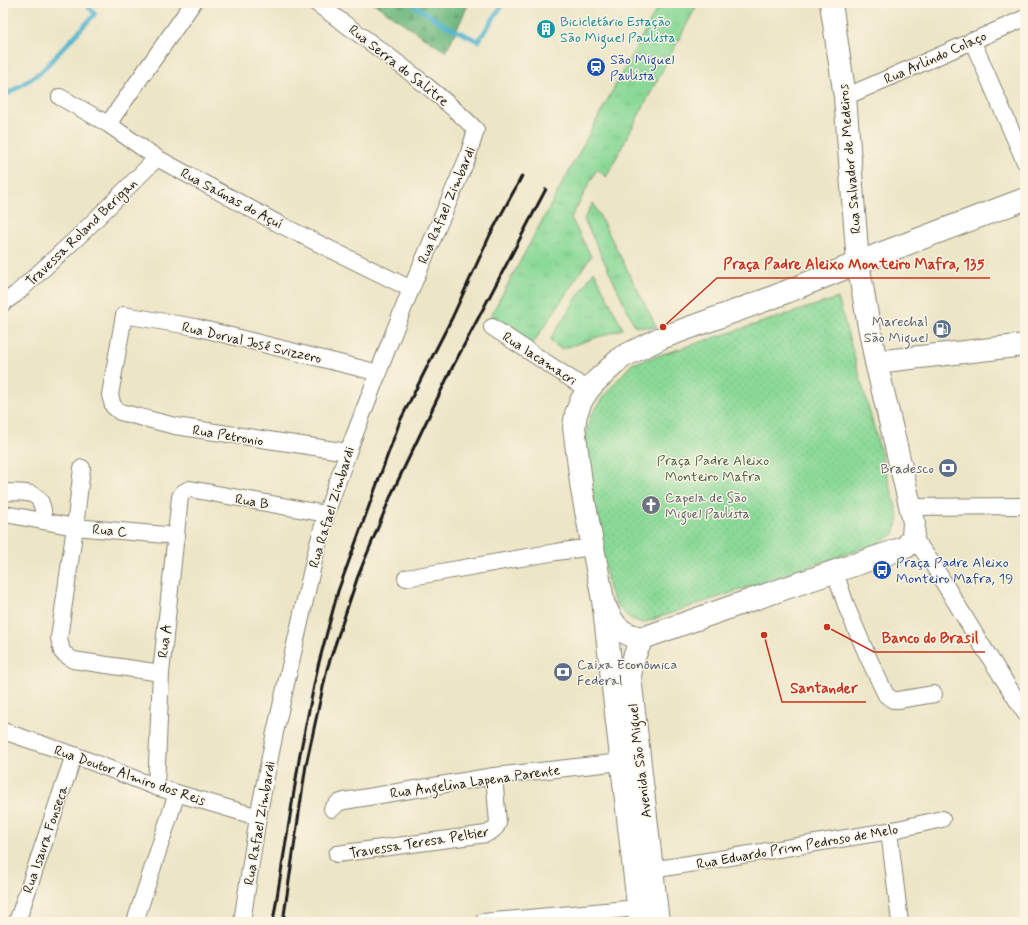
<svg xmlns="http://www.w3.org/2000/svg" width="1028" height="925" viewBox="0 0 1028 925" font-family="Mynerve,sans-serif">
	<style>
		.grass { fill: url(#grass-tufts); stroke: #547a5a }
		.forest { fill: url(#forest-firs); stroke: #466a4e }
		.park { fill: url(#park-dots); stroke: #547a5a }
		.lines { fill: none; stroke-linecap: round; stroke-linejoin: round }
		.stream { stroke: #4eb2cd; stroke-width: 4.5 }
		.street-casing { stroke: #848071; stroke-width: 18 }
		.secondary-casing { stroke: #848071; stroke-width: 24 }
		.primary-casing { stroke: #848071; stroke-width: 24 }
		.street { stroke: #fff; stroke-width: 16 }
		.secondary { stroke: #fff; stroke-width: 22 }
		.primary { stroke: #fff; stroke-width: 22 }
		.rail { stroke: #1c1c1c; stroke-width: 3 }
		.labels { text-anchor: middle; stroke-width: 3; stroke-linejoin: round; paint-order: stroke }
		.culture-label { font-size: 14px; fill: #0d838f; stroke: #fcf5e5; text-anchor: start }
		.street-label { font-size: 14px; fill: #1c1c1c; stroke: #fcf5e5 }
		.transit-label { font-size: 14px; fill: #164399; stroke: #fcf5e5; text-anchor: start }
		.service-label { font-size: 14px; fill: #4e5e75; stroke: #fcf5e5; text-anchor: end }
		.park-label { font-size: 14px; fill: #435e47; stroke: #fcf5e5 }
		.worship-label { font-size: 14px; fill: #5b616d; stroke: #fcf5e5; text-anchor: start }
		.leader { fill: none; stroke: #c8321e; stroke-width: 1.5 }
		.callout-dot { fill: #c8321e; stroke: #fcf5e5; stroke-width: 1.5 }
		.callout-label { font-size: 15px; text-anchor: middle; font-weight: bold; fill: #c8321e; stroke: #fcf5e5; stroke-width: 3; stroke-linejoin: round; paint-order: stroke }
	</style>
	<defs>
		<pattern id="grass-tufts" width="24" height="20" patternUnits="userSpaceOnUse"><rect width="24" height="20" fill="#8bd998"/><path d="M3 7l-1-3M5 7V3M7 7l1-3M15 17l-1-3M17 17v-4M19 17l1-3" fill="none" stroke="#77ba82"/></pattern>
		<pattern id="forest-firs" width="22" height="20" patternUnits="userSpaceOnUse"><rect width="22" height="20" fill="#70b980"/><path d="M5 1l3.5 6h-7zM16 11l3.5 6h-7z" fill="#609e6e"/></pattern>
		<pattern id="park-dots" width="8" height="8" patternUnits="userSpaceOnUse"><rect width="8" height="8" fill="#8bd998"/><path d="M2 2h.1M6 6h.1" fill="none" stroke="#77ba82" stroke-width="1.8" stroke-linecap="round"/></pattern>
	</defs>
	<rect width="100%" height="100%" fill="#fcf5e5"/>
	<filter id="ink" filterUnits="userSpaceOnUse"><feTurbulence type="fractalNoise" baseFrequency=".025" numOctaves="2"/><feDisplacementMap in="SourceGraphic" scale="8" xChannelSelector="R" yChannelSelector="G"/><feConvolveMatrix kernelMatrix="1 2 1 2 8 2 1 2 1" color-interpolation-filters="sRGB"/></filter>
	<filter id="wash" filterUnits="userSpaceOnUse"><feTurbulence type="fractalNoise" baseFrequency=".012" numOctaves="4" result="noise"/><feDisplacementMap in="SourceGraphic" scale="16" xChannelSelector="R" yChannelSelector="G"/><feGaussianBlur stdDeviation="0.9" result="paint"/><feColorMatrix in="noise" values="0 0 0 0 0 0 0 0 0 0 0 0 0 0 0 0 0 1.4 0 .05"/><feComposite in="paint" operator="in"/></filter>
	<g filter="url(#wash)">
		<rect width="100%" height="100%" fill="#ece5c6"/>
		<!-- grass -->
		<g class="grass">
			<path d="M660 3H698L606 177 597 169 571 218 591 256 532 345 490 317Z"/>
			<path d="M593 203 657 328 635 326 584 219Z"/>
			<path d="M594 271 623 329 561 349 551 342V338Z"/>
		</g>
		<!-- forest -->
		<path class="forest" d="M373 3H469L446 52Z"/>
		<!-- park -->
		<path class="park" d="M838 298 899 518 894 534 879 543 642 623 629 618 616 605 609 589 584 443 590 417 608 391 632 364Z"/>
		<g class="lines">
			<!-- stream -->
			<g class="stream">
				<path d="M410 3 445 25 478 41 504 3"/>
				<path d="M3 97 41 72 95 14 85 3"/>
			</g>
		</g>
	</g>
	<g filter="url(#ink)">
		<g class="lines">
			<defs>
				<g id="street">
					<path d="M972 40 1025 162"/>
					<path d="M60 97 108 124 157 158 277 223 411 289"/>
					<path d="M845 97 1025 18"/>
					<path d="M108 124 193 3"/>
					<path d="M3 303 16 294 80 235 157 158"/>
					<path d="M492 327 588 390"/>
					<path d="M348 452 175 426 120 412 113 406 110 395 124 315 195 327 379 373"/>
					<path d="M82 468 75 527 59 638 62 652 73 660 161 673"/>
					<path d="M3 494 5 492C18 493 38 489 42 506 44 511 43 516 44 521"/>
					<path d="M911 507 1025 506"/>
					<path d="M3 513 5 514 75 527 177 536"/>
					<path d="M913 537 932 563 976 636 1025 713"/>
					<path d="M835 572 847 608 868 657 886 695 893 700H898L934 694"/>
					<path d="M406 578 556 552 592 547"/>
					<path d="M3 731 74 755 156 787 258 817"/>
					<path d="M156 787 161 673 180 497C182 492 185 491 190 489L326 514"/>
					<path d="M332 809 338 803 344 801 494 776 621 762"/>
					<path d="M889 831 900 922"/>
					<path d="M337 854 486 834C492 831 496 829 498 823L494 776"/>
					<path d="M652 870 889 831 942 819"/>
					<path d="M17 922 74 755"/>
					<path d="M135 922 177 793"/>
					<path d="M242 922 258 817 274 737 315 556 326 514 348 452 388 347 411 289 467 159 476 130C456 109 434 92 412 74 380 49 348 26 316 3"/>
					<path d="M483 922 638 908"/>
				</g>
				<path id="secondary" d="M831 3 845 97 858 263"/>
				<g id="primary">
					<path d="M876 362 1025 345"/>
					<path d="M606 608C614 627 622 635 643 638L748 601 892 552 906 547 913 537 914 522 876 362 868 321 858 263"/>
					<path d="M643 638C635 652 632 661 630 677L658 922"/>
					<path d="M640 922 603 600 582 490 574 427 576 414 581 401 588 390 596 381 622 357 661 338 771 298 880 254 1025 199"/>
				</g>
			</defs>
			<!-- street casing -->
			<use href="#street" class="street-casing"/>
			<!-- secondary casing -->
			<use href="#secondary" class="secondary-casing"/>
			<!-- primary casing -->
			<use href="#primary" class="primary-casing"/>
			<!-- street -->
			<use href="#street" class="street"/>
			<!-- secondary -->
			<use href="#secondary" class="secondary"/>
			<!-- primary -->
			<use href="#primary" class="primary"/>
			<!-- rail -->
			<g class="rail">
				<path d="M273 922 300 754 318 666 338 591 400 421 428 365 452 318 490 235 522 176"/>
				<path d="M283 922 306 765 327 669 358 576 392 493 451 370 546 189"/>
			</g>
		</g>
	</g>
	<!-- icons -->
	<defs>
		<symbol id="building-disc" viewBox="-11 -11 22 22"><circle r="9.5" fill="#0f9aa8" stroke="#fcf5e5"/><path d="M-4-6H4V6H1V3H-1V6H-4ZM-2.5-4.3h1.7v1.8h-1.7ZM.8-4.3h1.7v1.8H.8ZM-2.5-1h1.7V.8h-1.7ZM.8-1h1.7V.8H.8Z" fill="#fff"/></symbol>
		<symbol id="station-disc" viewBox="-11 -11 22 22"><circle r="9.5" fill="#1a4fb4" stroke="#fcf5e5"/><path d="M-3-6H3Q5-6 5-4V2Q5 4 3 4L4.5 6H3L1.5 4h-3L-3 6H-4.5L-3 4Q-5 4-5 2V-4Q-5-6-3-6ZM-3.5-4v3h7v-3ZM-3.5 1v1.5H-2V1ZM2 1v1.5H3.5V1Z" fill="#fff"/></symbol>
		<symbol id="fuel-disc" viewBox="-11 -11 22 22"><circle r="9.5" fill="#5c6f8a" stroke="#fcf5e5"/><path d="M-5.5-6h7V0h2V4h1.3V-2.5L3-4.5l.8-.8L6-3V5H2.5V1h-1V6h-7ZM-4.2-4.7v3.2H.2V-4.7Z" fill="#fff"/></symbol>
		<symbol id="bank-disc" viewBox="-11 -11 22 22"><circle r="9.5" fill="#5c6f8a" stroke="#fcf5e5"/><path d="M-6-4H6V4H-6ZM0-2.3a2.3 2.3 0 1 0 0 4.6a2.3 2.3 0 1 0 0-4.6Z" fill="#fff"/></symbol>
		<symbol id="church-disc" viewBox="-11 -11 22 22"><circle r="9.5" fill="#6b7280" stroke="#fcf5e5"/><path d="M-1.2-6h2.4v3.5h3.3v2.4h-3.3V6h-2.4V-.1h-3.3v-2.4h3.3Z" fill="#fff"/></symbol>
		<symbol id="bus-disc" viewBox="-11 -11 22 22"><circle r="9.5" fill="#1a4fb4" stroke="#fcf5e5"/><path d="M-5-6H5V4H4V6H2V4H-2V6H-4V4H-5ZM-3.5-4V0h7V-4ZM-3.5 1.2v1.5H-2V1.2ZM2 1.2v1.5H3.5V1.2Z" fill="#fff"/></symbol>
	</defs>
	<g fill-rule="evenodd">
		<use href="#building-disc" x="535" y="18" width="22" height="22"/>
		<use href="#station-disc" x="585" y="56" width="22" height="22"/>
		<use href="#fuel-disc" x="931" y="318" width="22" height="22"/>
		<use href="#bank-disc" x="937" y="457" width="22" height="22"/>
		<use href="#church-disc" x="640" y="494" width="22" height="22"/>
		<use href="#bus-disc" x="871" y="559" width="22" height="22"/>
		<use href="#bank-disc" x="552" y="661" width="22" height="22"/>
	</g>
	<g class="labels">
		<!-- culture labels -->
		<g class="culture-label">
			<text x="560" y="26">Bicicletário Estação<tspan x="560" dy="16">São Miguel Paulista</tspan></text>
		</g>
		<!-- street labels -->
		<g class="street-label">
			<text transform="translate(935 57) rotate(-24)" y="5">Rua Arlindo Colaço</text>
			<text transform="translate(399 65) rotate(38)" y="5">Rua Serra do Salitre</text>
			<text transform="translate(849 159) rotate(-95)" y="5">Rua Salvador de Medeiros</text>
			<text transform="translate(232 198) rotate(28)" y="5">Rua Saúnas do Açuí</text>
			<text transform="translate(446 205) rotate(-67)" y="5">Rua Rafael Zimbardi</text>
			<text transform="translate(81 232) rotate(-44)" y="5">Travessa Roland Berigan</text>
			<text transform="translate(252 342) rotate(13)" y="5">Rua Dorval José Svizzero</text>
			<text transform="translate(540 358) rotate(33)" y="5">Rua Iacamacri</text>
			<text transform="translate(228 435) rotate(9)" y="5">Rua Petronio</text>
			<text transform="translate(252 501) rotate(10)" y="5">Rua B</text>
			<text transform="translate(331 507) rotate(-73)" y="5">Rua Rafael Zimbardi</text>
			<text transform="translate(110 530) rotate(5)" y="5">Rua C</text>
			<text transform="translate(164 641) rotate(-83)" y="5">Rua A</text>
			<text transform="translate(639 761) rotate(-97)" y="5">Avenida São Miguel</text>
			<text transform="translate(130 775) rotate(19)" y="5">Rua Doutor Almiro dos Reis</text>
			<text transform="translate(475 781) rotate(-8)" y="5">Rua Angelina Lapena Parente</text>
			<text transform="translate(259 823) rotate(-80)" y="5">Rua Rafael Zimbardi</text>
			<text transform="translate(45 839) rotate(-71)" y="5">Rua Isaura Fonseca</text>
			<text transform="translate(419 842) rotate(-9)" y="5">Travessa Teresa Peltier</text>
			<text transform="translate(797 846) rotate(-10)" y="5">Rua Eduardo Prim Pedroso de Melo</text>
		</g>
		<!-- transit labels -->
		<g class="transit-label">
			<text x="610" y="64">São Miguel<tspan x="610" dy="16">Paulista</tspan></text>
			<text x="896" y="567">Praça Padre Aleixo<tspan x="896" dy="16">Monteiro Mafra, 19</tspan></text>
		</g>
		<!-- service labels -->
		<g class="service-label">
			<text x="928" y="326">Marechal<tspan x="928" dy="16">São Miguel</tspan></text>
			<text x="934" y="473">Bradesco</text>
			<text x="577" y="669" text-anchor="start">Caixa Econômica<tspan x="577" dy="16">Federal</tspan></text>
		</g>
		<!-- park labels -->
		<g class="park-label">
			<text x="713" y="465">Praça Padre Aleixo<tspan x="713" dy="16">Monteiro Mafra</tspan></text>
		</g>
		<!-- worship labels -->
		<g class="worship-label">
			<text x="665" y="502">Capela de São<tspan x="665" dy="16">Miguel Paulista</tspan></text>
		</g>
	</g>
	<!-- callouts -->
	<path class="leader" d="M663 327L717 278H990M827 627L874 652H985M764 635L782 702H866"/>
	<g class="callout-dot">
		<circle cx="663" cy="327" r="4"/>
		<circle cx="827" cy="627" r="4"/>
		<circle cx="764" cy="635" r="4"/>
	</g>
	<g class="callout-label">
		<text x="854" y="269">Praça Padre Aleixo Monteiro Mafra, 135</text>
		<text x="930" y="643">Banco do Brasil</text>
		<text x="824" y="693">Santander</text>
	</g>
	<!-- margin -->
	<rect width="1028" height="925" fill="none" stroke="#fcf5e5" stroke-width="16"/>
</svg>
